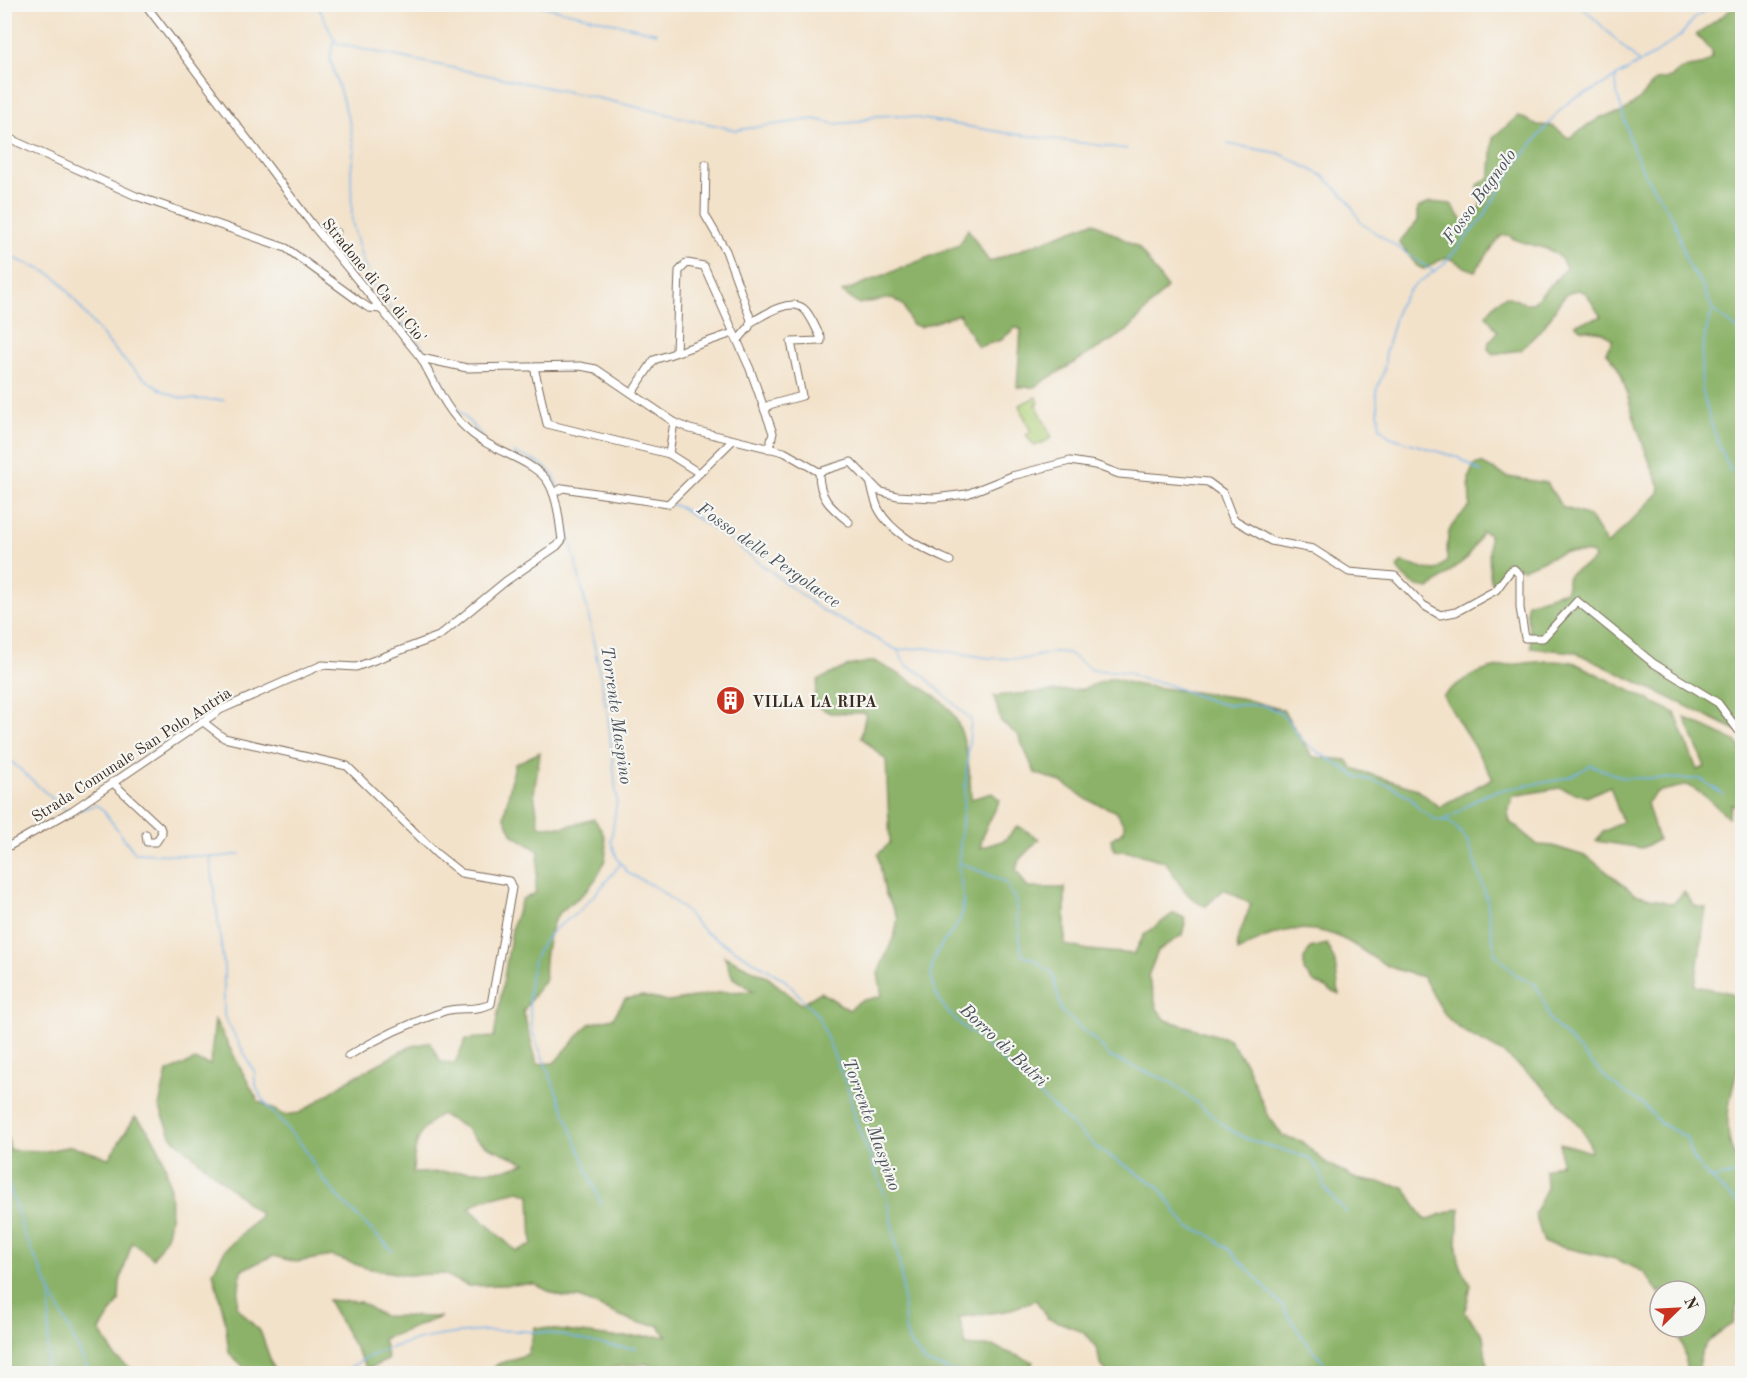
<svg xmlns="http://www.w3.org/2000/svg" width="1747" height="1378" viewBox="0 0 1747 1378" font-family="'Old Standard TT',serif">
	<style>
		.green { fill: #afd078; stroke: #757d4b; stroke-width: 1.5 }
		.forest { fill: #8bb268; stroke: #636e43; stroke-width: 1.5; fill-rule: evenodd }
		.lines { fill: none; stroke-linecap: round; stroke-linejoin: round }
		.stream { stroke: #78b4ea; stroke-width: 1.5 }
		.minor-casing { stroke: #7b6a5a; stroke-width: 9 }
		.minor { stroke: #fff; stroke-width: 7 }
		.labels { text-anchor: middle; stroke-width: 4.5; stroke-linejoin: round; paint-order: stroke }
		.street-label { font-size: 16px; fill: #3b2a1e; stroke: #f6f6f2 }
		.poi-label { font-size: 16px; font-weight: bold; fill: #3b2a1e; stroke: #f6f6f2; text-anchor: start }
		.water-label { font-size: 18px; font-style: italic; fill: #4d535b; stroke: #f6f6f2 }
	</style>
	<rect width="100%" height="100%" fill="#f6f6f2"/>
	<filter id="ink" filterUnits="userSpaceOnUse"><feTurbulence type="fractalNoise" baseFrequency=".0167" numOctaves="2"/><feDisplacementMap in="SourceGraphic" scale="12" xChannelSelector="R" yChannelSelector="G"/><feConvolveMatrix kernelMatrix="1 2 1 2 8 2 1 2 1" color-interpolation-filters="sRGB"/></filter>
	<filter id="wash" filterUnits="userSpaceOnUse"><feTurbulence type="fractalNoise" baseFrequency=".008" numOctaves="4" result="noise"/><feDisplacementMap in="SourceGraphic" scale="24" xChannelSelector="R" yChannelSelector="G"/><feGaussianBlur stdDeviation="1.35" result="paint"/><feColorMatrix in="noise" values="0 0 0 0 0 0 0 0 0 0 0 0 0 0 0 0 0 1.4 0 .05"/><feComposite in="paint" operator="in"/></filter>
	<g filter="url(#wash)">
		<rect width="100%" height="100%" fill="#f3e2ca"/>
		<!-- green -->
		<path class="green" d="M1036 397 1039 403 1036 404 1052 438 1035 446 1026 435 1031 432 1019 405Z"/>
		<!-- forest -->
		<g class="forest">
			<path d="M1737 5H1742V733L1575 652 1531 648C1531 632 1525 618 1527 603L1566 591C1568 587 1566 580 1568 576 1570 572 1588 566 1594 559L1592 553 1563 552 1523 569 1513 564 1492 583C1488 575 1490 547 1489 534L1482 532 1468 557 1429 589C1415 587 1404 581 1397 567L1402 562 1423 569 1437 570 1447 561C1447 527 1447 530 1470 506L1469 477 1474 465 1481 463 1508 477 1547 483 1562 507 1589 516 1607 545 1659 493 1660 486C1648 462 1640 436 1632 411 1625 389 1623 369 1606 352L1613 340 1602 332 1580 329 1575 324 1601 317 1586 293 1579 290C1562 292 1558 305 1550 318 1543 329 1530 340 1521 350L1493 354 1488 349 1489 342 1498 332 1486 315 1500 299 1506 296 1525 303H1533L1566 269C1559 241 1523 249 1508 235L1501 236 1475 271C1464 270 1453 255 1442 259 1435 262 1431 267 1423 269L1417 266 1399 242 1418 221V208L1430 202 1451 204 1463 221 1470 224 1481 205 1478 185 1489 178 1491 172 1493 138 1518 116 1538 125 1552 126 1569 138 1601 117 1621 113 1639 100 1656 80 1671 78C1688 59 1699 72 1712 58V51L1696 35Z"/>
			<path d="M1093 222 1139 248 1167 288 1127 331 1034 387H1017L1021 329 1015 328 1001 340 978 347 959 314 920 327 911 324 904 306 892 298 858 304 842 292 959 245 968 229 989 262Z"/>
			<path d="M874 661C893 671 937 693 949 709 967 731 970 771 971 799L992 793 1000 800 984 832 980 848 1005 840 1018 826 1039 839 1019 860 1016 870 1028 888H1065V945L1088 950 1134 954 1144 935 1174 913 1186 919 1182 935 1158 951 1148 976 1157 1009 1166 1020 1229 1039 1246 1064 1267 1114 1283 1136 1301 1141 1326 1163 1356 1179 1404 1187 1425 1220 1460 1208C1457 1239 1452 1259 1471 1285L1465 1312 1483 1335 1488 1373H1108C1095 1360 1102 1361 1096 1348 1088 1328 1064 1325 1047 1318L1036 1300 1006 1311 959 1317 966 1346H992L1033 1362 1028 1373 729 1374 718 1371 712 1373H670L647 1364 617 1367 592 1373H488L498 1364 528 1354 535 1327 613 1337 667 1336 658 1325 637 1323 579 1298 561 1297 534 1284 468 1286 444 1274 406 1275 366 1268 332 1256 296 1262 273 1256 241 1270 237 1307 261 1333 275 1373H250L229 1353 225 1320 213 1272 225 1250 261 1215 172 1137 159 1106 167 1072 195 1060 210 1065 215 1020 258 1101 284 1115 300 1113 349 1080 409 1047 430 1042 441 1062 455 1063 466 1039 494 1037 513 924 522 899 535 894 539 851 513 835 504 816 515 764 540 752 534 793 539 826 563 827 594 819C614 843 608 866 588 889 579 899 566 905 557 916 548 928 543 964 545 979L523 1011 537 1064 554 1063 589 1024 613 1018 625 999 643 996 669 1002 722 992 754 991 733 978 724 956 766 976 801 1004 821 992 849 1010 860 1001 882 996 878 973 895 934 898 918 885 893 878 854 890 843 886 760 861 737 866 713H830L813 704 818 680 848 666ZM440 1114 466 1128 474 1138 489 1147 526 1163 504 1170 413 1173C414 1144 417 1131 440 1114ZM519 1191 530 1195 532 1245 516 1251 469 1208 484 1199Z"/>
			<path d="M1547 661 1573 662 1675 713 1697 770 1705 767 1685 718 1737 742 1742 754V809L1732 804 1728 817 1705 796 1688 785 1657 792 1647 803 1658 840 1642 848 1596 841 1603 832 1622 822 1610 786 1587 797 1560 788 1513 796 1508 813 1510 822 1538 845 1553 846 1588 857 1635 894 1673 904 1684 892 1694 906 1706 908 1695 986 1727 992 1742 1001C1743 1015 1744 1030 1742 1044 1737 1086 1715 1121 1738 1163H1742V1304L1738 1302 1733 1323C1712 1337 1697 1345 1699 1373H1687L1683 1347 1674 1327H1696V1291H1660V1294L1644 1272 1616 1259 1544 1243 1535 1214 1546 1189 1545 1170 1561 1163 1560 1143 1591 1152C1591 1126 1523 1067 1501 1052 1482 1040 1462 1034 1447 1017 1438 1006 1431 990 1423 977 1412 974 1399 971 1388 966 1373 960 1360 947 1345 940 1307 920 1271 930 1238 952L1237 941 1251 904 1224 889 1206 906C1190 903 1173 876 1166 862L1136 853 1114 850 1111 839 1124 831V824L1115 811 1088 800 1063 783 1035 773 1018 735 1001 722 994 696 1083 689 1111 678 1138 685 1241 698 1283 710 1313 757 1347 760 1354 769 1417 789 1439 807 1493 778 1443 696C1476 665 1505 665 1547 661Z"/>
			<path d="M1327 944 1335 962 1339 995 1314 982 1304 971V959L1310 948Z"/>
			<path d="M135 1117C166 1142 177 1195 167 1234 164 1242 157 1251 153 1258L132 1242 120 1282 119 1301 100 1330 116 1358 138 1373H5V1126L10 1150 47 1151 71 1146 109 1158Z"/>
			<path d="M328 1300 360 1302 383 1316 441 1317 383 1339 388 1360 367 1369Z"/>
		</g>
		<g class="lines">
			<!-- stream -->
			<g class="stream">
				<path d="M317 4 334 39 330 59 350 124 354 150 351 170 352 222 363 262 376 290 429 356"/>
				<path d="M533 4 657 33"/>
				<path d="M1579 4 1639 62"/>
				<path d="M334 40 337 43 361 49 593 97 736 130 814 119 835 124 857 122 876 116 899 115 1007 133 1127 149"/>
				<path d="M1616 78 1617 94 1632 146 1644 173 1673 218 1688 266 1701 283 1713 310 1742 333"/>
				<path d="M1227 144 1279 153 1323 176 1348 200 1361 223 1433 271"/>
				<path d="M4 254 47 272 59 280C90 318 130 382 178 397 191 401 210 399 224 400"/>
				<path d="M1713 310C1689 371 1705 416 1731 472"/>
				<path d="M435 364 454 405 483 437"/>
				<path d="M513 453C534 460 552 464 558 488"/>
				<path d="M1481 472 1459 458 1390 437 1380 428 1376 391 1384 371 1386 351 1398 306 1411 288 1443 265 1482 219 1516 164 1561 109 1574 98 1590 92 1655 54 1680 36 1694 19 1713 4"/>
				<path d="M559 493 589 618 608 717 617 800 611 841 617 858 628 873 657 888 682 908 705 932 785 980 818 1016 848 1089 857 1124 887 1200 901 1271 905 1329 909 1342 926 1363 964 1374"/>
				<path d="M671 504 681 508 723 535 820 609 897 650 925 648 989 658 1024 659 1054 652 1068 653 1092 670 1127 672 1142 679 1164 683 1211 701 1226 705H1262L1278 711 1289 721 1301 739 1318 752 1358 777 1389 785 1411 798 1419 809 1434 819 1449 822 1456 827 1468 842 1487 899 1495 954 1518 977 1533 982 1542 996 1550 1020 1610 1082 1644 1105 1660 1123 1686 1137 1691 1155 1702 1171 1742 1207"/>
				<path d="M898 651 906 665 922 674 971 720 958 867C961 881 966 903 961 918 956 929 943 941 937 952 919 987 949 1018 976 1036L1098 1149 1158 1186 1187 1227 1208 1234 1231 1251 1283 1307 1301 1335 1333 1374"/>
				<path d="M4 755 66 811"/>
				<path d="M79 810 96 805 102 809 135 853 219 857 240 854"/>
				<path d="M1444 820C1458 814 1469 802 1483 796 1517 781 1562 788 1590 765L1624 778 1700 779 1723 794"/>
				<path d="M210 857 224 968V1016L255 1073C250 1094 287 1127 301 1144 309 1154 314 1168 323 1179 344 1205 368 1227 393 1251"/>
				<path d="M961 863 1005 882 1015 899 1022 955 1035 960 1052 973 1062 1012 1099 1044 1110 1057 1171 1082 1227 1128 1247 1139 1309 1158 1320 1171 1325 1189 1347 1213"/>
				<path d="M4 1170 24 1234 90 1374"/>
				<path d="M1712 1179 1742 1173"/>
				<path d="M601 1204 533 1033C526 997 525 955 555 929 563 922 573 917 581 909 595 895 608 880 620 864"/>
				<path d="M43 1374 47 1359 51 1291"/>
				<path d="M341 1374C392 1333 491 1325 554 1334 582 1339 608 1348 636 1348"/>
			</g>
		</g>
	</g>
	<g filter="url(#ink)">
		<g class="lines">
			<defs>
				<g id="minor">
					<path d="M145 4 311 223 421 358 467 368 580 366 596 369 674 422 690 429 784 452 819 472 851 462 879 491 897 496 934 498 967 494 1012 476 1070 461 1095 465 1119 474 1208 482 1223 493 1233 519 1271 541 1313 549 1349 572 1395 576 1423 605 1440 615 1456 612 1496 590 1511 570 1514 569 1520 575V608L1525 638H1543L1577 601 1653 663 1718 703 1742 735"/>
					<path d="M4 136 136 196 286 248 360 302 369 308 380 309"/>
					<path d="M706 164 705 215 726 251 751 320 749 327 738 340"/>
					<path d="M326 241 337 232"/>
					<path d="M750 323C762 316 790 297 804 309 811 315 816 329 821 338V341L791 342 802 396 769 405 765 411 773 433 769 449"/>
					<path d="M676 352 679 271 687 263 704 266 750 369 765 411"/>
					<path d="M534 367 547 424 669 454 699 473"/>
					<path d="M632 393 654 360 733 333"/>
					<path d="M669 454 674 422"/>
					<path d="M819 472C819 498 830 507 849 522"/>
					<path d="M871 485C873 492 875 501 878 508 891 534 925 550 950 561"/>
					<path d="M553 493 563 488 668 504 732 441"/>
					<path d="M202 721 224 738 347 766 437 854 461 873 509 881 512 888 491 1004C474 1012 461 1006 445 1011 412 1022 378 1038 348 1056"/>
					<path d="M112 782 160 827 162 833 156 842H147L146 834"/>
					<path d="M4 849 73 810 220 710 322 665 356 667 439 636 506 581 557 546 562 540C559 521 558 494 545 478 529 459 489 450 468 430 446 411 435 383 421 358"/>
				</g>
			</defs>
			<!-- minor casing -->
			<use href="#minor" class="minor-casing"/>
			<!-- minor -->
			<use href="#minor" class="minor"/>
		</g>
	</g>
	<!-- icons -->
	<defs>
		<symbol id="building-disc" viewBox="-11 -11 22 22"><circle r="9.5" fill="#c8321e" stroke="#f6f6f2"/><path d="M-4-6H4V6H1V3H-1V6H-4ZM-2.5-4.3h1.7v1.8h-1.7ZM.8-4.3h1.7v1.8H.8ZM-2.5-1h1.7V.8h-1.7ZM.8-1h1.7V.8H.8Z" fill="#fff"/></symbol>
	</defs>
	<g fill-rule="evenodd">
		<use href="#building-disc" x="714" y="684" width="33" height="33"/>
	</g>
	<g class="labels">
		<!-- street labels -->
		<g class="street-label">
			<text transform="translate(375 280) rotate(51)" y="6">Stradone di Ca' di Cio'</text>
			<text transform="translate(131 754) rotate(-33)" y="6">Strada Comunale San Polo Antria</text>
		</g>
		<!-- poi labels -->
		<g class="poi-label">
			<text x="752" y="707">VILLA LA RIPA</text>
		</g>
		<!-- water labels -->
		<g class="water-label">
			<text transform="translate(1479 196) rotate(-54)" y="6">Fosso Bagnolo</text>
			<text transform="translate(769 555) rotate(35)" y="6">Fosso delle Pergolacce</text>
			<text transform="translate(617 715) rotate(82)" y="6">Torrente Maspino</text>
			<text transform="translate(1004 1045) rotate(43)" y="6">Borro di Butri</text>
			<text transform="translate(872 1124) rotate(70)" y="6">Torrente Maspino</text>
		</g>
	</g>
	<!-- margin -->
	<rect width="1747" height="1378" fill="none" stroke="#f6f6f2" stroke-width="24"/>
	<!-- north arrow -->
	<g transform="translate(1678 1309) rotate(66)"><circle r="28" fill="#f6f6f2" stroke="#aba49d" stroke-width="1.5"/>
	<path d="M0-4.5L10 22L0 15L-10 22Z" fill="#c8321e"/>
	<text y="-9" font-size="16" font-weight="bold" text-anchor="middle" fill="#3b2a1e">N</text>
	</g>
</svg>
